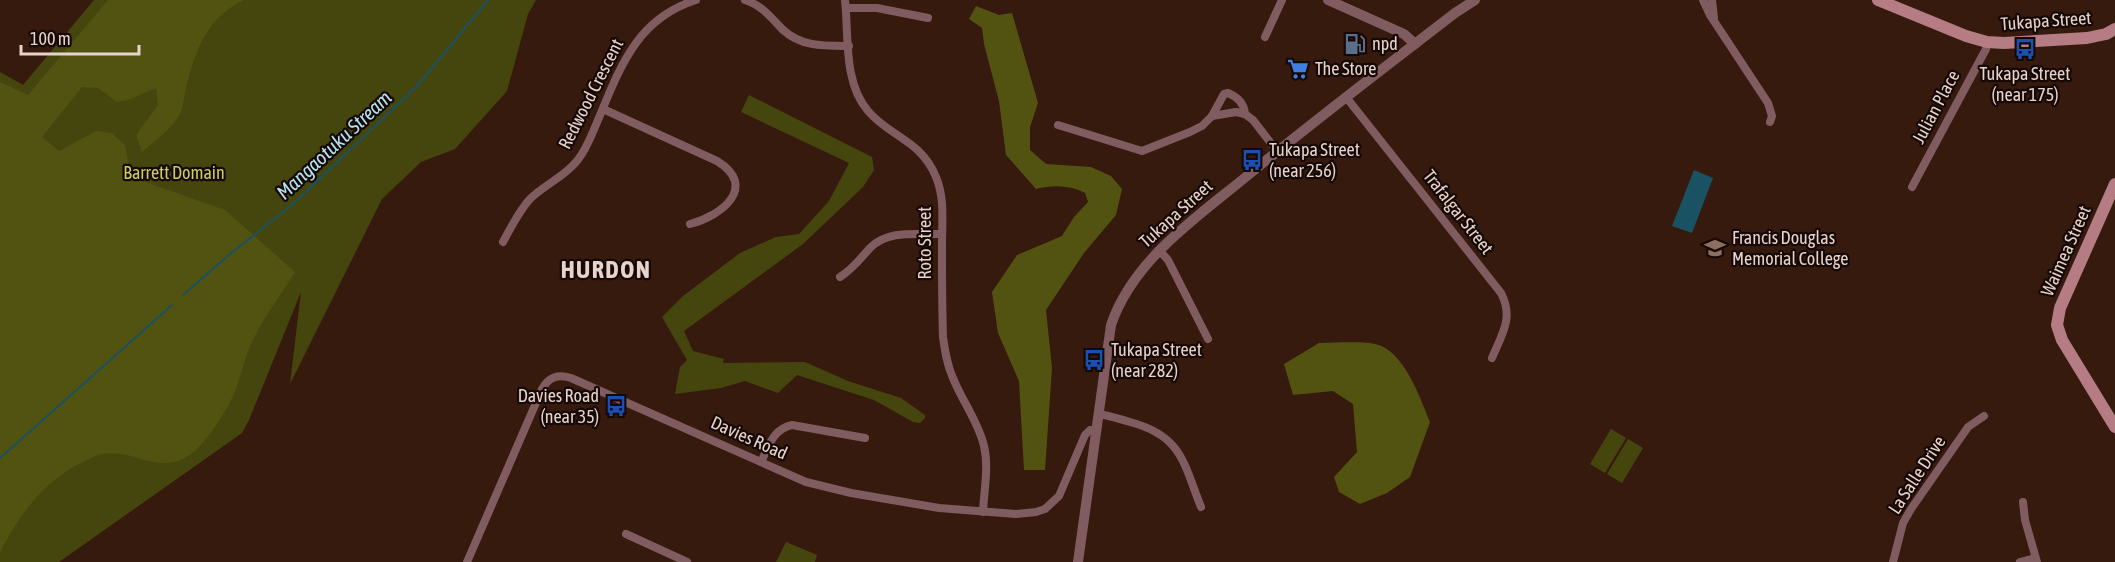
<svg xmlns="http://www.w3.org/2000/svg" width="2115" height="562" viewBox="0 0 2115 562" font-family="'Asap Condensed',sans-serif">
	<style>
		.green { fill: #45460e }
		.forest { fill: #525311 }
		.water { fill: #195263 }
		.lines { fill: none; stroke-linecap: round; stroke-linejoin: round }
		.stream { stroke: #195263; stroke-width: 2 }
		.minor { stroke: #805c60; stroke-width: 8 }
		.tertiary { stroke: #805c60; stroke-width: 10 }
		.secondary { stroke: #b57c83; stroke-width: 12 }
		.labels { text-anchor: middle; stroke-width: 4.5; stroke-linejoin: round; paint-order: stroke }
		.street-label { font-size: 18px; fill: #e7d3cb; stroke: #150805 }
		.poi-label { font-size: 18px; fill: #e7d3cb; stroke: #150805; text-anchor: start }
		.park-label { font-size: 18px; fill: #ccd05f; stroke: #150805 }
		.water-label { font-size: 20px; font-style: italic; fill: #b4e4f5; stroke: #150805 }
		.district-label { font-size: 24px; font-weight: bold; letter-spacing: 1.5px; fill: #e7d3cb; stroke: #150805 }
	</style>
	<rect width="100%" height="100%" fill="#361a0e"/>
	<!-- green -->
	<g class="green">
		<path d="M94 0H536L528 14 507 91 455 149 421 162 382 199 290 384 301 292 249 420 242 433 59 562H0V72L23 85Z"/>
		<path d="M749 95 872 157 874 170 863 187 803 244 684 331 693 351 724 359 723 363 805 362 848 381 901 398 925 415V418L920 423 913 422 874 400 797 375 778 393 745 381 721 388 675 394 680 367 687 360 662 317 683 296 740 253 776 237 799 234 829 201 849 163 741 112Z"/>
		<path d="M1611 429 1626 438 1605 473 1590 464Z"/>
		<path d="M1628 439 1643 448 1622 483 1607 474Z"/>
		<path d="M786 542 817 555 815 562H776Z"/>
	</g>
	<!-- forest -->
	<g class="forest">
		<path d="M108 0H244C210 16 197 45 188 80 185 90 184 102 181 112 175 126 154 142 142 152L136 135 158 105 156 88 131 99 117 102 98 88 82 87 42 137 59 151 96 131 112 133 125 145 129 167 134 178 225 210 295 272C281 295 263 318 252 342 245 357 241 374 236 389 229 407 210 437 196 450 161 480 139 448 101 454 96 455 90 459 85 461 45 479 19 515 0 552V82L28 95Z"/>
		<path d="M976 6 999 15 1012 13 1038 103 1030 127V150L1046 164 1091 167 1111 176 1122 189 1116 215 1084 253 1046 310 1052 368 1045 470H1024L1019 381 998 333 992 292 1017 255 1062 236 1074 217 1088 202 1085 193C1069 185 1053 185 1036 189L1006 155 999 101 984 44 982 28 969 19Z"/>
		<path d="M1319 343C1337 343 1358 341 1375 344 1404 350 1420 398 1430 422L1410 477 1387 493 1360 504 1339 492 1334 477 1357 452 1353 404 1333 391 1293 395 1284 364Z"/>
	</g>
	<!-- water -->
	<path class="water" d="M1694 170 1713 178 1692 233 1672 226Z"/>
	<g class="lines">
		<!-- stream -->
		<g class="stream">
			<path d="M183 295 230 254 293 204 417 86 488 0"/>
			<path d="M0 458 172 305"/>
		</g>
		<!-- minor -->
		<g class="minor">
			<path d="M745 0C761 5 771 17 782 29 801 47 824 46 849 46"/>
			<path d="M845 0C849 35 843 82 868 111 890 137 921 140 936 177 945 198 942 222 942 245 942 275 942 306 943 337 945 351 947 365 953 378 962 401 978 421 984 446 989 467 984 490 983 512"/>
			<path d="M1703 0 1710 15 1768 103 1772 116 1770 122"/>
			<path d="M1712 0 1714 18"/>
			<path d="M846 8H877L928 18"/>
			<path d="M1265 37 1282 0"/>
			<path d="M1346 97 1501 293C1514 318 1502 334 1492 358"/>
			<path d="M603 109 717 161C759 187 721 216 690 224"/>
			<path d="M1212 116 1224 94 1228 93C1238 97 1244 103 1245 114"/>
			<path d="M1058 125 1142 151 1190 132 1202 126 1212 116 1236 112 1245 114 1253 120 1277 151"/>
			<path d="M1912 187 1986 49 1987 42"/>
			<path d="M503 242C511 227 519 211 530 199 544 185 564 177 577 161 587 149 592 134 598 120 620 68 636 19 696 0"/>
			<path d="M1160 251 1168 260 1208 339"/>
			<path d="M840 277C853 269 860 259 870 248 888 229 919 235 942 234"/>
			<path d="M1098 414C1108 415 1119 419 1130 422 1182 436 1183 462 1201 507"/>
			<path d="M761 462C769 446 773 429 792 425L865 438"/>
			<path d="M2023 502 2025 520 2037 562"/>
			<path d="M626 534 687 562"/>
			<path d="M467 562 542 389C549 377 557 374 571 378L806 482 851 493 939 508 1016 514 1036 512 1045 509 1059 496 1085 435 1090 430 1095 431"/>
			<path d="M1893 562 1903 523 1911 509 1968 427 1984 416"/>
			<path d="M2020 562 2035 558"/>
		</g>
		<!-- tertiary -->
		<g class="tertiary">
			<path d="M1328 0 1404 34 1415 44"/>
			<path d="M1078 562 1111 325C1133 260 1196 218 1247 176 1315 120 1385 67 1455 13L1475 0"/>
		</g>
		<!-- secondary -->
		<g class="secondary">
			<path d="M1878 0 1966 36 1987 42 2004 43 2087 38 2106 34 2115 29"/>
			<path d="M2115 184 2060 308 2057 325 2062 340 2115 427"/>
		</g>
	</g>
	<!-- icons -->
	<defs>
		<symbol id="fuel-bare" viewBox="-9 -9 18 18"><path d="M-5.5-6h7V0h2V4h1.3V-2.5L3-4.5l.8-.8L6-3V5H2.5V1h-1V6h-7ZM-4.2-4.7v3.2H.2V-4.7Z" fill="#5c6f8a" stroke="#150805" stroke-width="2.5" paint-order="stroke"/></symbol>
		<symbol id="bus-bare" viewBox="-9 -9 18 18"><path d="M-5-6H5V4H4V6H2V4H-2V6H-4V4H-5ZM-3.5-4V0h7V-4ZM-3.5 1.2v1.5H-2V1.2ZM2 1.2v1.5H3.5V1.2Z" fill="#1a4fb4" stroke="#150805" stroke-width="2.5" paint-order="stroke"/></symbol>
		<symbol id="supermarket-bare" viewBox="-9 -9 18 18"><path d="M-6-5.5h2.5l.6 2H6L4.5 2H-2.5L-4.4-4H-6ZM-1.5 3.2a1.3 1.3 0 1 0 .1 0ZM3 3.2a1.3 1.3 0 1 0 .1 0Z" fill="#3f7fe0" stroke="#150805" stroke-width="2.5" paint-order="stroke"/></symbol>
		<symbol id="school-bare" viewBox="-9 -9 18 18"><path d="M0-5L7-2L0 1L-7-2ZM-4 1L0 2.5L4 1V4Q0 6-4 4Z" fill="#8d6e63" stroke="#150805" stroke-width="2.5" paint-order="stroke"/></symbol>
	</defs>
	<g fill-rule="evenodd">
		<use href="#fuel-bare" x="1340" y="29" width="30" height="30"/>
		<use href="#bus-bare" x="2010" y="34" width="30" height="30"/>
		<use href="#supermarket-bare" x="1283" y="54" width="30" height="30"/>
		<use href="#bus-bare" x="1237" y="145" width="30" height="30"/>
		<use href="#school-bare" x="1700" y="233" width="30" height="30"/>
		<use href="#bus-bare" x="1079" y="345" width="30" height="30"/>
		<use href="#bus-bare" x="601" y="391" width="30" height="30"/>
	</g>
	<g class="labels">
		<!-- street labels -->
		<g class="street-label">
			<text transform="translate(2046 21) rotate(-4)" y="6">Tukapa Street</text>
			<text transform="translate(591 94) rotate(-63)" y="6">Redwood Crescent</text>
			<text transform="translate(1936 107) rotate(-62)" y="6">Julian Place</text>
			<text transform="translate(1458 212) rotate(52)" y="6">Trafalgar Street</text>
			<text transform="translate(1176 214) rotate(-42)" y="6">Tukapa Street</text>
			<text transform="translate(925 243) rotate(-90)" y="6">Roto Street</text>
			<text transform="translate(2066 251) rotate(-66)" y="6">Waimea Street</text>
			<text transform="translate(749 438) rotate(24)" y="6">Davies Road</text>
			<text transform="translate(1917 475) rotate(-57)" y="6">La Salle Drive</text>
		</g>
		<!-- poi labels -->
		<g class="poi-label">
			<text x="1372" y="50">npd</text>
			<text x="1315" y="75">The Store</text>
			<text x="2025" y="80" text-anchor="middle">Tukapa Street<tspan x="2025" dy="21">(near 175)</tspan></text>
			<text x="1269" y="156">Tukapa Street<tspan x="1269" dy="21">(near 256)</tspan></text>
			<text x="1732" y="244">Francis Douglas<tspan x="1732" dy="21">Memorial College</tspan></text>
			<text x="1111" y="356">Tukapa Street<tspan x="1111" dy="21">(near 282)</tspan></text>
			<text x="599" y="402" text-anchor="end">Davies Road<tspan x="599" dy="21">(near 35)</tspan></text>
		</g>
		<!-- park labels -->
		<g class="park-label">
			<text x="174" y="179">Barrett Domain</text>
		</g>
		<!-- water labels -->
		<g class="water-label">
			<text transform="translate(334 145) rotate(-43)" y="7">Mangaotuku Stream</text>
		</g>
		<!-- district labels -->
		<g class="district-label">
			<text x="606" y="278">HURDON</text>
		</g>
	</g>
	<!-- scale -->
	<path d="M21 45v9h118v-9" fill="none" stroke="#e7d3cb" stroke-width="3"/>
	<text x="30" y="45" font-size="18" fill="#e7d3cb" stroke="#150805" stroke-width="4.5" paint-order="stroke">100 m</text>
</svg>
